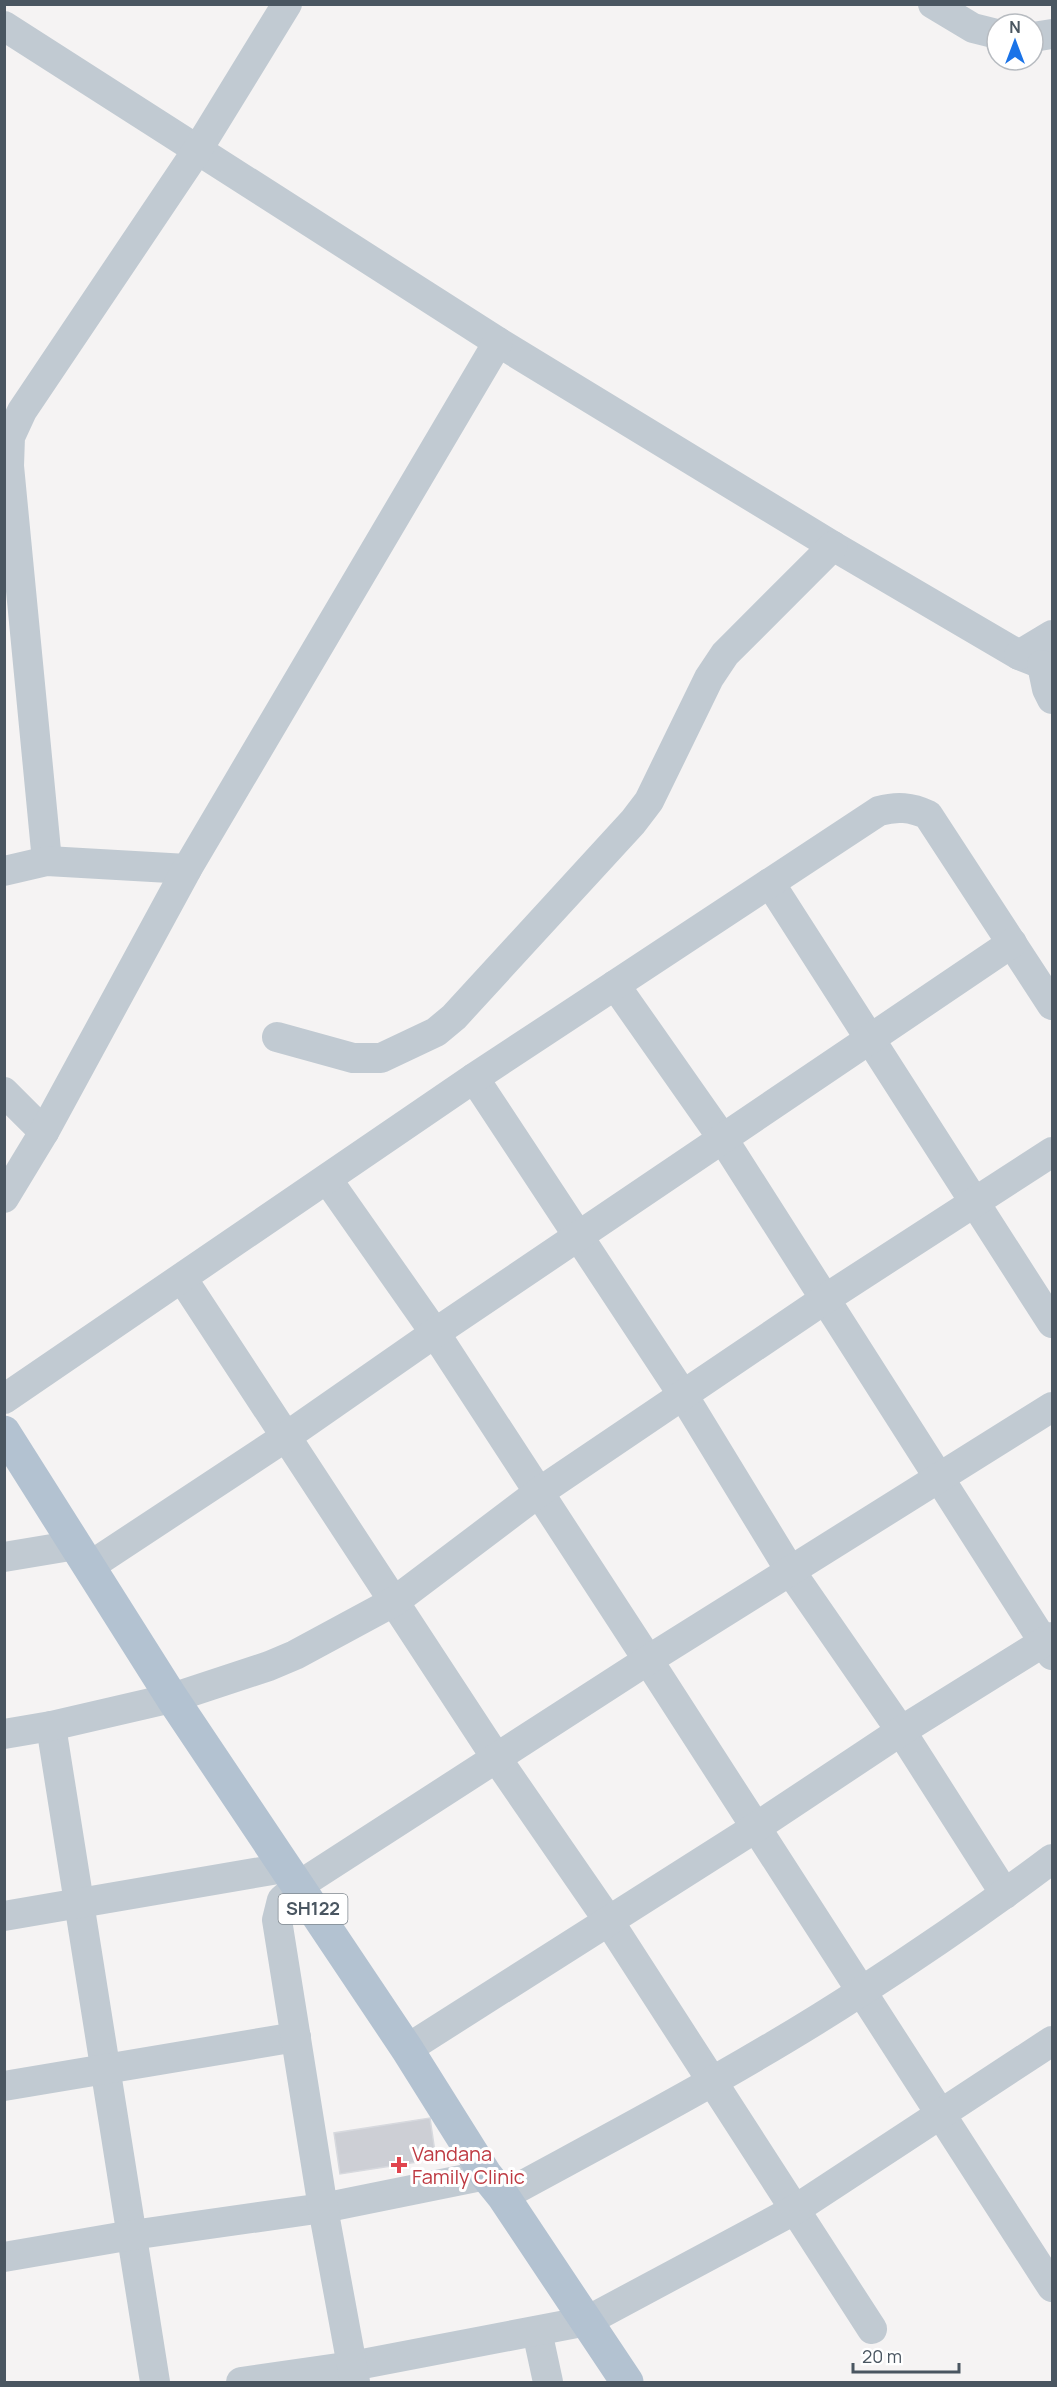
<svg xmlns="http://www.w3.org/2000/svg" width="1057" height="2387" viewBox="0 0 1057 2387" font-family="Manrope,sans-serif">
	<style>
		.building { fill: #cdcfd5; stroke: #d7d9de; stroke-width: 1.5 }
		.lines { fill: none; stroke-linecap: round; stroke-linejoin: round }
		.street { stroke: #c1cad2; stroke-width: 30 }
		.primary { stroke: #b3c2d1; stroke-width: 33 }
		.health-dot { fill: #e0444e; stroke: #fff; stroke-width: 2 }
		.labels { text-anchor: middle; stroke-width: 6; stroke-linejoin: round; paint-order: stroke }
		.shield { fill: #fff; stroke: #808990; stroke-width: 1.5 }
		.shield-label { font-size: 18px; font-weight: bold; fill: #4a5661 }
		.health-label { font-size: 20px; fill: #be3a42; stroke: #fff; text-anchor: start }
	</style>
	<rect width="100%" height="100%" fill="#f5f3f3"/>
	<!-- building -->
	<path class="building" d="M430 2118 436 2159 340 2174 334 2133Z"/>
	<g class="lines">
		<!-- street -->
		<g class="street">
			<path d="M933 4 973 28 997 34"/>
			<path d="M4 26 498 342 833 546 1019 655 1052 668"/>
			<path d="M1033 37 1052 34"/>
			<path d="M1019 655 1052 635"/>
			<path d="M1042 665 1047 689 1052 699"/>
			<path d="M47 861 9 466 10 437 22 411 198 149 287 4"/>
			<path d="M4 871 47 861 187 869"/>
			<path d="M770 883 1052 1323"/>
			<path d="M615 985 723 1139 1052 1655"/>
			<path d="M277 1037 353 1058H381L436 1032 454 1017 633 822 649 801 709 678 725 654 833 546"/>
			<path d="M474 1078 683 1395 791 1572 901 1731 1005 1894"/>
			<path d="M4 1092 44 1132"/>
			<path d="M327 1179 435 1333 648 1660 1052 2287"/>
			<path d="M4 1198 44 1132 187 869 498 342"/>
			<path d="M182 1278 497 1759 608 1920 872 2329"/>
			<path d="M4 1399 474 1078 879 811C897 806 911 807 928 815L1052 1005"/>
			<path d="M4 1557 76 1545"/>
			<path d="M90 1566 287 1436 435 1333 1012 943"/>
			<path d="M51 1726 155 2382"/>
			<path d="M4 1734 51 1726 172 1698 269 1666 295 1655 395 1601 538 1493 825 1299 1052 1152"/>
			<path d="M4 1916 284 1868"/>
			<path d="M407 2049 755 1828 901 1731 1052 1637"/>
			<path d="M4 2086 296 2037"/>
			<path d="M503 2196C624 2130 747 2066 862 1991 927 1949 991 1905 1052 1859"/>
			<path d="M4 2257 132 2235 323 2208 486 2175"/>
			<path d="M537 2331 548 2382"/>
			<path d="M241 2382 352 2366 587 2321 796 2209 1052 2041"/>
			<path d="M355 2382 323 2208 277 1920 282 1900 298 1886 648 1660 1052 1407"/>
		</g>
		<!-- primary -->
		<path class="primary" d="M4 1432 172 1698 407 2049 486 2175 503 2196 627 2382"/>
	</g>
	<!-- markers -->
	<path class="health-dot" d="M396 2156h6v6h6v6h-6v6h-6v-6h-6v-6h6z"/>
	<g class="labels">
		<!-- shield labels -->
		<rect class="shield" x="278.5" y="1894" width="69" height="30" rx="4.5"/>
		<g class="shield-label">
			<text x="313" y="1915">SH122</text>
		</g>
		<!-- health labels -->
		<g class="health-label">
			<text x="412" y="2161">Vandana<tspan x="412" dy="23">Family Clinic</tspan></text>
		</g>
	</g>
	<!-- border -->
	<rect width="1057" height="2387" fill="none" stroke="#4a5661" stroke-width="12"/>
	<!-- north arrow -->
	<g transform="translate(1015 42)"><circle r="28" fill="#ffffff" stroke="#b7bbc0" stroke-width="1.5"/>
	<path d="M0-4.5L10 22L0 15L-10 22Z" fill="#1a73e8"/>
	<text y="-9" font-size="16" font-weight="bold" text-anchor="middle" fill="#4a5661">N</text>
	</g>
	<!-- scale -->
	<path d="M853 2363v9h106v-9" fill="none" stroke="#4a5661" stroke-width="3"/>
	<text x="862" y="2363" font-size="18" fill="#4a5661" stroke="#ffffff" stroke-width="4.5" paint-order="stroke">20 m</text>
</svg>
